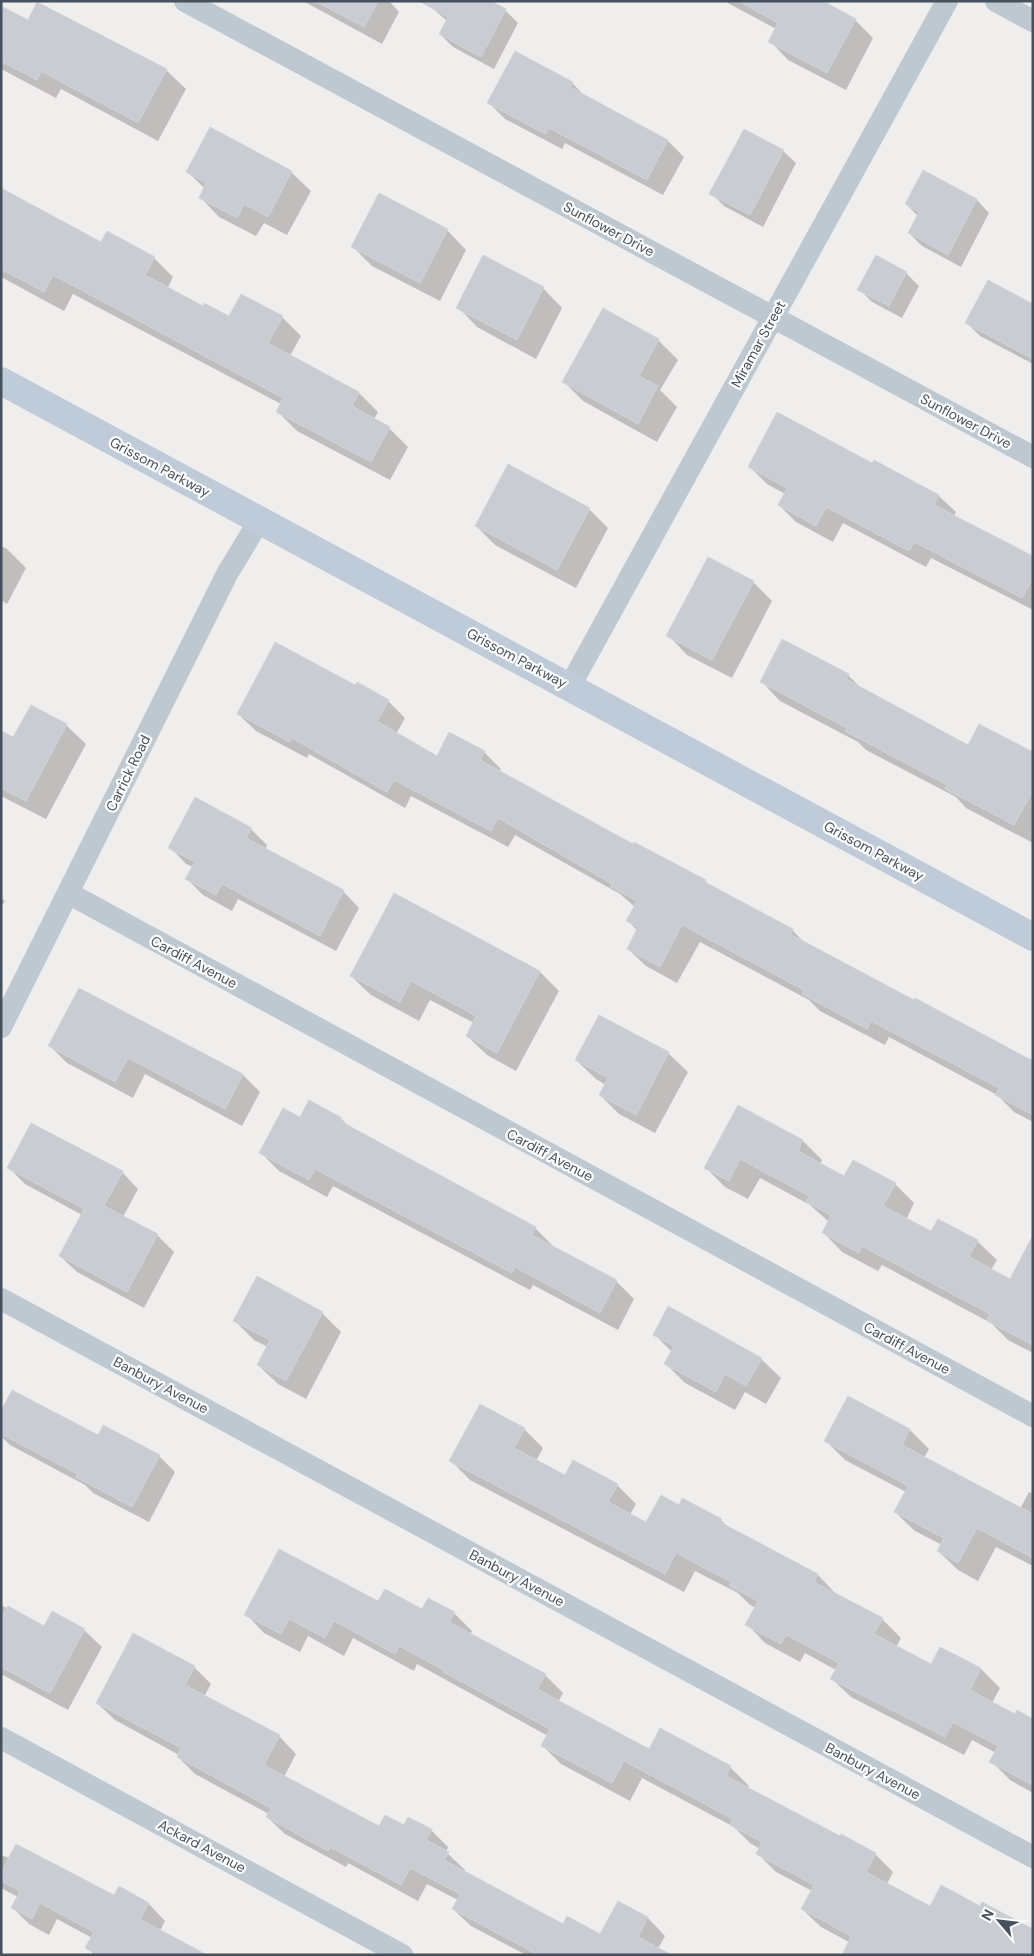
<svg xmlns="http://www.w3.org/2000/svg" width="1034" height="1956" viewBox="0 0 1034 1956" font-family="'DM Sans',sans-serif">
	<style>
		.shadow { fill: #0003 }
		.building { fill: #caccd3; stroke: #d1d4da }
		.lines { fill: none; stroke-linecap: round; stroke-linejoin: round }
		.minor { stroke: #bdc8d1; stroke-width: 22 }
		.secondary { stroke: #bfcbd8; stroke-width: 28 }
		.labels { text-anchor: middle; stroke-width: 4.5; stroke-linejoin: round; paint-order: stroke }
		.street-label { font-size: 14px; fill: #45515c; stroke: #fff }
	</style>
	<rect width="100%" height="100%" fill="#f0eded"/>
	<!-- shadow -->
	<g class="shadow">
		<path d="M303 1H389L399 12 382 44Z"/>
		<path d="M488 1 505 10 518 23 494 69 453 47 440 34 447 21 430 6Z"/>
		<path d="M724 1H820L855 20 873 38 846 90 788 60 770 41 776 29Z"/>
		<path d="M1 7 28 21 166 70 186 89 158 141 61 89 56 98 1 69Z"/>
		<path d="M572 83 588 99 668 141 684 157 663 195 565 143 562 149 505 119 489 103Z"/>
		<path d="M783 151 796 163 763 227 724 206 711 193Z"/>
		<path d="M188 172H291L311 191 287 235 264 223 256 236 219 217 200 197 205 189Z"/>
		<path d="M923 172 977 200 989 213 961 267 922 246 909 233 918 216 906 204Z"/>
		<path d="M1 200 102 243 154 258 173 277 167 289 203 308 230 318 282 317 301 336 290 356 359 393 378 412 374 419 389 428 408 447 390 480 297 431 277 411 281 404 73 294 64 311 1 277Z"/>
		<path d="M447 230 466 250 440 301 372 266 353 247Z"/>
		<path d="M906 273 919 286 902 318 872 302 859 289Z"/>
		<path d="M543 288 562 308 536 359 477 327 458 307Z"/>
		<path d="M1033 306V364L980 336 967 323Z"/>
		<path d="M603 310 658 340 678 360 660 390 677 407 657 442 583 401 564 382Z"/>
		<path d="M873 464 939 496 956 512 954 516 1033 557V610L931 558 926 567 843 523 833 542 796 522 779 505 785 494 767 484 750 467Z"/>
		<path d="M589 509 608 528 576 588 495 545 476 526Z"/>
		<path d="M1 546 7 549 26 568 7 604 1 600Z"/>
		<path d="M753 582 772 601 732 678 687 655 668 635Z"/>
		<path d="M848 675 862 689 969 746 1033 753V843L966 808 956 797 866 750 858 742 780 701 761 681Z"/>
		<path d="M355 687 388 701 405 718 396 734 437 757 484 752 501 769 499 772 634 846 635 844 705 881 710 886 792 930 808 946 1033 1063V1122L1014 1112 997 1095 889 1037 885 1045 820 1011 809 1000 700 942 677 983 646 966 628 949 638 931 628 921 635 907 620 894 515 835 508 847 411 796 405 808 309 754 307 758 256 731 238 714Z"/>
		<path d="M66 725 86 744 46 819 1 796V733L14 739Z"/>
		<path d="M251 829 267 845 265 850 343 891 359 908 336 951 238 899 232 911 203 895 187 879 193 867 186 864 170 847Z"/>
		<path d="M395 895 540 972 559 991 516 1071 487 1055 467 1036 474 1023 430 1000 419 1021 371 995 351 976Z"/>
		<path d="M1 898 5 901 1 907Z"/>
		<path d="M80 990 243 1075 260 1092 242 1126 145 1074 133 1098 67 1063 50 1046Z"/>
		<path d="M668 1053 688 1072 655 1133 619 1114 600 1095 606 1085 596 1079 576 1060Z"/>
		<path d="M301 1118 341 1119 350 1127 535 1228 553 1246V1248L616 1281 634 1299 618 1330 533 1285 530 1290 333 1186 327 1197 279 1171 261 1153Z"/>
		<path d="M803 1141 822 1160 820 1164 845 1177 895 1184 914 1203 906 1220 931 1233 938 1220 977 1241 997 1260 991 1270 1010 1280 1033 1263V1353L1008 1340 991 1323 882 1265 878 1271 842 1252 823 1232 829 1222 810 1205 760 1178 748 1199 725 1187 706 1168Z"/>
		<path d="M8 1167 122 1172 138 1189 123 1217 157 1235 174 1252 144 1308 77 1272 60 1256 82 1215 25 1184Z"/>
		<path d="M322 1313 341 1332 306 1399 278 1384 258 1365 268 1347 254 1340 235 1321Z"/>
		<path d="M655 1335 761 1359 781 1378 766 1404 745 1392 735 1410 685 1383 666 1364 672 1352Z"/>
		<path d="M848 1397 910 1430 929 1449 924 1458 1020 1509 1029 1492 1033 1494V1566L996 1547 978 1581 958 1570 938 1551 942 1545 915 1531 895 1512 906 1492 845 1460 825 1440Z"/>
		<path d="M1 1414 98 1437 159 1456 175 1472 149 1522 93 1493 85 1485 10 1445 1 1436Z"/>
		<path d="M524 1429 543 1448 536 1461 566 1477 617 1485 636 1504 630 1515 647 1524 679 1506 721 1520 729 1528 818 1575 836 1594 882 1619 901 1638 896 1647 932 1666 941 1648 981 1669 1000 1688 992 1703 1016 1716 1032 1720 1033 1719V1793L1010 1780 991 1761 996 1753 972 1740 964 1755 851 1697 832 1679 836 1670 805 1653 800 1662 765 1643 747 1624 755 1608 749 1604 738 1593 695 1571 684 1592 470 1480 451 1461Z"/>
		<path d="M379 1603 422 1611 454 1613 472 1631 470 1635 545 1675 563 1693 558 1702 649 1750 730 1767 749 1786 747 1788 875 1854 893 1872 887 1884 931 1908H981L1033 1931 849 1942 821 1927 802 1909 812 1891 776 1872 758 1854 760 1849 750 1843 734 1827 642 1778 630 1801 561 1764 543 1746 548 1736 417 1664 414 1671 353 1638 344 1656 308 1636 300 1652 264 1633 246 1614Z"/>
		<path d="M1 1605 44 1627 84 1630 102 1647 68 1710 1 1674Z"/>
		<path d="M194 1667 211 1684 204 1697 279 1736 296 1754 284 1777 380 1828 404 1827 431 1830 448 1847 446 1852 465 1870 464 1872 564 1925 601 1935 618 1903 648 1918 665 1936 658 1949 669 1955H526L471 1926 453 1909 458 1900 427 1884 418 1901 348 1863 346 1867 285 1834 267 1817 269 1814 195 1774 178 1757 179 1755 115 1720 97 1703Z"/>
		<path d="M1 1855 114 1897 149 1904 165 1921 160 1931 204 1955H94L87 1947 92 1938 57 1919 49 1935 29 1924 12 1907 18 1897 1 1888Z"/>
	</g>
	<!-- building -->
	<g class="building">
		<path d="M315 1H378L364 27Z"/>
		<path d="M419 1H491L506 9 481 57 439 34 448 17Z"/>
		<path d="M738 1H823L856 19 827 73 768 42 778 23Z"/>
		<path d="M37 2 167 69 138 123 41 71 37 80 1 61V6L28 20Z"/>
		<path d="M515 51 573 82 570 87 668 140 647 180 549 128 545 134 487 103Z"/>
		<path d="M210 127 292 171 268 217 244 204 237 218 199 198 206 183 186 172Z"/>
		<path d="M744 129 784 150 750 215 709 194Z"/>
		<path d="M923 170 977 199 948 255 908 233 919 212 905 204Z"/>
		<path d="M1 188 101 242 107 231 155 257 145 275 203 306 204 303 229 316 241 294 283 316 268 343 359 392 352 406 390 427 371 462 276 412 283 398 53 275 44 292 1 269Z"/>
		<path d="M379 193 448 229 420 283 351 247Z"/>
		<path d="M483 255 544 287 517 340 456 308Z"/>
		<path d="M876 255 907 272 889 306 857 290Z"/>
		<path d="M988 280 1033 304V359L965 323Z"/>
		<path d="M603 308 659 339 639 376 658 386 638 424 562 382Z"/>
		<path d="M777 412 872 463 874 460 939 495 934 505 1033 556V578L1022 598 914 542 909 551 826 507 816 526 778 505 787 488 748 467Z"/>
		<path d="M508 464 590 508 557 570 475 526Z"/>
		<path d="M708 557 754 581 712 660 666 636Z"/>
		<path d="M782 639 849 674 846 679 968 745 979 724 1033 752V790L1014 825 945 789 947 785 845 731 847 728 760 682Z"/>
		<path d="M275 642 355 685 357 682 389 700 377 721 437 756 449 732 485 751 480 760 633 844 634 842 706 880 705 882 793 929 790 934 914 1000 915 998 1033 1061V1115L995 1095 999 1088 871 1021 867 1029 802 994 804 990 682 925 660 967 627 949 638 927 626 921 637 901 611 887 612 884 498 818 491 831 394 780 387 792 292 738 290 742 237 714Z"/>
		<path d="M31 705 67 724 26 801 1 788V731L13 737Z"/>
		<path d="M195 797 252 828 246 838 344 890 320 936 222 884 216 895 185 879 195 862 168 848Z"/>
		<path d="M394 893 540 971 497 1053 466 1036 476 1016 411 981 400 1002 350 976Z"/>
		<path d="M79 988 243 1074 225 1109 128 1058 115 1082 48 1046Z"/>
		<path d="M599 1015 669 1052 636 1115 599 1095 608 1078 575 1060Z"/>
		<path d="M309 1100 342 1118 340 1121 536 1227 532 1235 617 1280 600 1313 515 1267 512 1273 315 1169 309 1180 259 1153 283 1108 300 1117Z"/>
		<path d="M738 1105 803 1140 798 1151 844 1176 853 1160 896 1183 883 1206 931 1231 938 1219 978 1240 969 1257 1010 1279 1033 1235V1345L987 1321 990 1314 862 1246 859 1253 822 1233 831 1215 806 1202 809 1196 740 1159 729 1181 704 1168Z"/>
		<path d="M31 1123 123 1171 104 1206 158 1234 127 1292 59 1256 84 1209 7 1168Z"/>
		<path d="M257 1276 323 1312 286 1381 257 1365 270 1340 233 1321Z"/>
		<path d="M668 1306 762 1358 746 1386 725 1374 716 1392 664 1364 674 1346 653 1335Z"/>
		<path d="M12 1390 98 1435 103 1425 160 1455 132 1507 76 1477 77 1474 1 1434V1411Z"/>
		<path d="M848 1396 910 1429 902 1445 1033 1514V1558L977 1528 958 1563 937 1551 944 1538 894 1512 908 1486 824 1441Z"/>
		<path d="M480 1404 525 1428 514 1448 565 1475 573 1460 618 1484 608 1502 646 1522 661 1495 679 1505 682 1498 722 1519 720 1522 818 1574 814 1582 883 1618 874 1634 931 1664 940 1647 981 1668 970 1690 1015 1714 1017 1710 1033 1719V1785L989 1762 998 1746 953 1722 945 1737 830 1679 839 1663 786 1635 781 1644 745 1625 758 1601 729 1586 731 1582 676 1553 665 1574 449 1461Z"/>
		<path d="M279 1549 378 1601 385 1589 422 1609 428 1598 455 1612 449 1622 546 1674 537 1689 649 1749 660 1728 731 1766 726 1776 840 1836 841 1834 876 1853 866 1872 930 1906 941 1885 980 1906 982 1902 1033 1929V1955H842L851 1936 801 1909 814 1885 756 1854 762 1842 730 1825 733 1819 624 1761 612 1783 541 1746 550 1729 443 1672 444 1670 399 1646 395 1654 334 1621 325 1638 289 1619 281 1634 244 1615Z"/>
		<path d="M8 1606 44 1626 52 1611 85 1629 50 1693 1 1667V1618Z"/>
		<path d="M133 1633 195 1666 185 1685 280 1735 264 1765 379 1826 385 1815 404 1825 408 1817 432 1829 426 1840 449 1852 444 1860 563 1924 567 1916 600 1934 618 1901 648 1917 638 1937 672 1955H538L452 1909 460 1894 410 1868 401 1885 330 1847 328 1851 266 1817 271 1808 177 1757 181 1748 96 1703Z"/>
		<path d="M16 1844 114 1895 119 1886 149 1903 140 1919 207 1955H99L85 1948 94 1932 40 1903 32 1919 11 1908 20 1891 1 1881V1872Z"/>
	</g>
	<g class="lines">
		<!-- minor -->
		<g class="minor">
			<path d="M185 1 1033 457"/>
			<path d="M996 1 1033 21"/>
			<path d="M570 686 947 1"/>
			<path d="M68 893 1033 1416"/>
			<path d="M1 1027 227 574 259 521"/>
			<path d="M1 1299 1033 1857"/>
			<path d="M1 1738 402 1955"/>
		</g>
		<!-- secondary -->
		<path class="secondary" d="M1 381 1033 937"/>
	</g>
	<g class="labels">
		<!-- street labels -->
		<g class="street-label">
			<text transform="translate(609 229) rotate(28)" y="5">Sunflower Drive</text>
			<text transform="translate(758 344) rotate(-61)" y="5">Miramar Street</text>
			<text transform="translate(966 421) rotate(28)" y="5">Sunflower Drive</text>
			<text transform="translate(160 467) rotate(28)" y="5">Grissom Parkway</text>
			<text transform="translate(517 658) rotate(28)" y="5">Grissom Parkway</text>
			<text transform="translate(128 773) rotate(-64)" y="5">Carrick Road</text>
			<text transform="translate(874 851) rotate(28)" y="5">Grissom Parkway</text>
			<text transform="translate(194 962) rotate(28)" y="5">Cardiff Avenue</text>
			<text transform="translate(550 1155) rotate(28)" y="5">Cardiff Avenue</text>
			<text transform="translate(907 1348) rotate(28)" y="5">Cardiff Avenue</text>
			<text transform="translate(161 1385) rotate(28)" y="5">Banbury Avenue</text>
			<text transform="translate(517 1578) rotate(28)" y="5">Banbury Avenue</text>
			<text transform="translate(873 1771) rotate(28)" y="5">Banbury Avenue</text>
			<text transform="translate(202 1846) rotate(28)" y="5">Ackard Avenue</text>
		</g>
	</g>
	<!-- border -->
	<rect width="1034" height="1956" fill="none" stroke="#45515c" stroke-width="5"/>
	<!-- north arrow -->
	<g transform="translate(999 1921) rotate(298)" stroke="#ffffff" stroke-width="4" paint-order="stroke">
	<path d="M0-4L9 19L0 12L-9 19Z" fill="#45515c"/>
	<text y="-8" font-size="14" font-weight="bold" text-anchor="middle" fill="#45515c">N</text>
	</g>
</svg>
